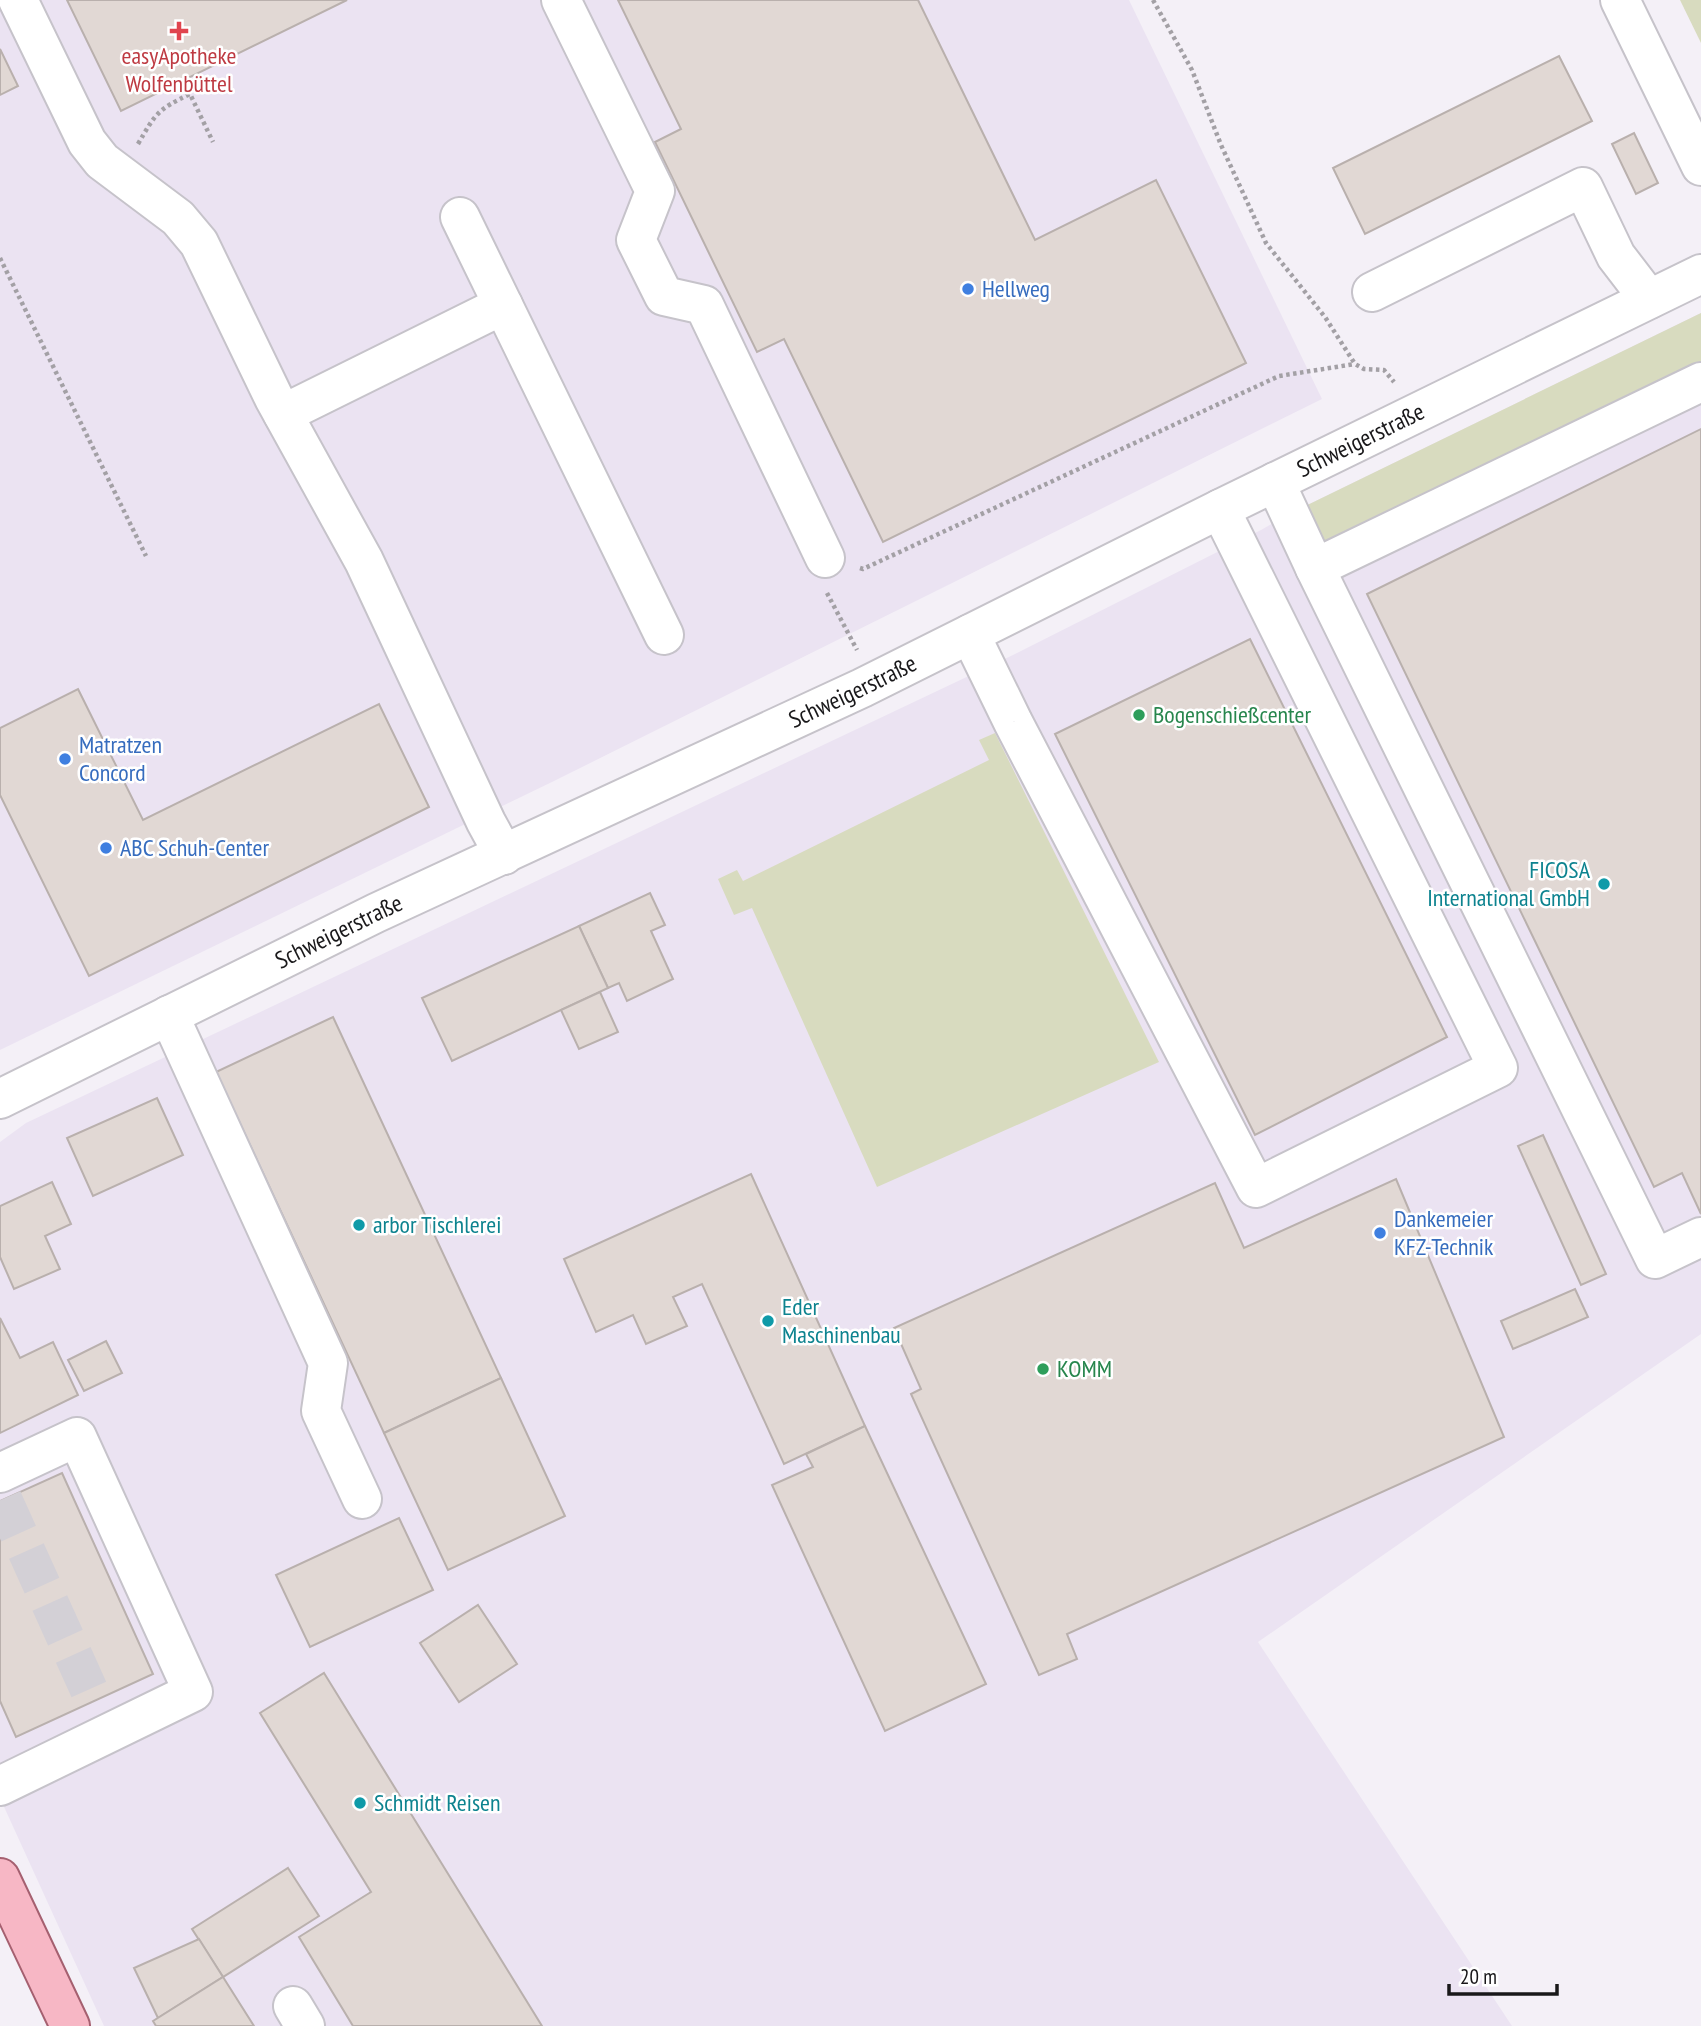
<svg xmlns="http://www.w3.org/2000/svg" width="1701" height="2026" viewBox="0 0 1701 2026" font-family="'PT Sans Narrow',sans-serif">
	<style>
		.built { fill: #ebe3f2 }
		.green { fill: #d8dbbf }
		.building { fill: #e1d8d4; stroke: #b9b0ad; stroke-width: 2 }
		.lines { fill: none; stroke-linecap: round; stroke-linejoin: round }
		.minor-tunnel { stroke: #d3d0d6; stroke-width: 38; stroke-dasharray: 38 19; stroke-linecap: butt }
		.minor-casing { stroke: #c6c3ca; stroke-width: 42 }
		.major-casing { stroke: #a56070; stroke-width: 42 }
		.path { stroke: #a3a0a5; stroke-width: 4.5; stroke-dasharray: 3.5 3.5; stroke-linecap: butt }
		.minor { stroke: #fff; stroke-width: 38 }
		.major { stroke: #f7b7c5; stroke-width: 38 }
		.health-dot { fill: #e0444e; stroke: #fff; stroke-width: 2.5 }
		.shop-dot { fill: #3f7fe0; stroke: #fff; stroke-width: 2.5 }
		.leisure-dot { fill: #2e9e5b; stroke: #fff; stroke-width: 2.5 }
		.culture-dot { fill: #0f9aa8; stroke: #fff; stroke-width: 2.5 }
		.labels { text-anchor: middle; stroke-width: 5; stroke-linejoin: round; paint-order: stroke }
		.health-label { font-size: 24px; fill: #be3a42; stroke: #fff }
		.shop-label { font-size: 24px; fill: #366cbe; stroke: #fff; text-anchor: start }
		.street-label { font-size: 24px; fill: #19181a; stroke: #fff }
		.leisure-label { font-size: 24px; fill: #27864d; stroke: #fff; text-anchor: start }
		.culture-label { font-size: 24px; fill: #0d838f; stroke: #fff; text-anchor: start }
	</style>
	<rect width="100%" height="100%" fill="#f4f0f7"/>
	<!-- built -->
	<g class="built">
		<path d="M0 0H1129L1322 399 554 781 0 1050Z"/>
		<path d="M1701 313V1334L1258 1642 1512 2026H104L0 1798V1142L26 1123 1013 655 1261 530 1289 514Z"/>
	</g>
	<!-- green -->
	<g class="green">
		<path d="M1680 0H1701V43Z"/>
		<path d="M1701 313V381L1315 568 1289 514Z"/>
		<path d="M995 733 1159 1062 877 1187 752 908 734 915 718 879 737 870 743 881 989 760 979 740Z"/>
	</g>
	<!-- building -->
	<g class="building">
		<path d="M67 0H347L121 111Z"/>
		<path d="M618 0H918L1035 240 1156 180 1246 363 883 542 784 339 757 352 655 142 681 129Z"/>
		<path d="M0 49 18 86 0 95Z"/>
		<path d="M1559 56 1592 121 1365 234 1333 168Z"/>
		<path d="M1634 133 1658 183 1636 194 1612 144Z"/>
		<path d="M1701 429V1214L1682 1173 1654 1187 1367 594Z"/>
		<path d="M1250 639 1447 1037 1255 1135 1055 734Z"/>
		<path d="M78 689 143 820 379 704 429 807 89 976 0 795V728Z"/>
		<path d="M650 893 665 925 651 931 673 979 627 1001 619 983 608 988 579 926Z"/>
		<path d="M579 926 608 988 452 1061 422 998Z"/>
		<path d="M600 992 618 1032 579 1049 561 1010Z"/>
		<path d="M333 1017 501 1378 384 1433 216 1072Z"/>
		<path d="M157 1098 183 1155 93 1196 67 1138Z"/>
		<path d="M1543 1135 1606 1274 1581 1285 1518 1146Z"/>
		<path d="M751 1174 865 1426 784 1464 702 1284 673 1297 687 1326 646 1344 633 1315 596 1332 564 1259Z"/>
		<path d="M1396 1179 1504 1437 1067 1634 1077 1659 1039 1675 911 1394 921 1389 894 1328 1215 1183 1244 1248Z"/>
		<path d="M52 1182 71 1224 45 1236 60 1269 14 1289 0 1257V1206Z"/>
		<path d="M1575 1289 1588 1317 1513 1349 1501 1321Z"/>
		<path d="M0 1318 20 1358 53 1342 78 1395 0 1433Z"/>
		<path d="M106 1341 122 1373 84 1391 68 1360Z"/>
		<path d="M501 1378 565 1516 448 1570 384 1433Z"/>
		<path d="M865 1426 986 1684 885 1731 772 1485 813 1467 806 1454Z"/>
		<path d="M62 1473 153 1674 16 1737 0 1701V1501Z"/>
		<path d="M399 1518 433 1590 310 1647 276 1575Z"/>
		<path d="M478 1605 517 1664 459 1702 420 1643Z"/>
		<path d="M324 1673 542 2026H353L299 1937 371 1892 260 1713Z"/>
		<path d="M288 1868 319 1916 223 1977 192 1929Z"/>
		<path d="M199 1939 223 1977 158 2018 134 1968Z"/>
		<path d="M223 1977 254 2026H156L153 2021Z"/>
	</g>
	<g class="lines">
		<!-- minor-tunnel -->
		<path class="minor-tunnel" d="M3 1499 94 1701"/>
		<defs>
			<g id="minor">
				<path d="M18 0 87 142 102 161 178 218 199 243 274 398 364 561 486 822 504 855"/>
				<path d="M561 0 655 191 636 240 664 296 704 305 825 558"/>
				<path d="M1620 0 1701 166"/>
				<path d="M460 217 664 635"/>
				<path d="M1372 292 1583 187 1616 256 1649 299"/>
				<path d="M283 414 503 305"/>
				<path d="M1275 482 1315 568 1701 382"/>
				<path d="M1315 568 1655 1259 1701 1237"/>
				<path d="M970 634 1013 722 1256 1188 1498 1068 1220 509"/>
				<path d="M169 1015 328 1363 321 1411 362 1499"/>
				<path id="s1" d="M0 1099 376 913 862 688 1220 509 1701 274"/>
				<path d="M0 1473 77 1437 193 1692 0 1786"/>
				<path d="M293 2006 305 2026"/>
			</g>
			<path id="major" d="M0 1878 70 2026"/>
		</defs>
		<!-- minor casing -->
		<use href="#minor" class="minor-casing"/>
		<!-- major casing -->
		<use href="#major" class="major-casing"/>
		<!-- path -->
		<g class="path">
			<path d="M1153 0 1192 70 1221 145 1266 243 1325 317 1355 364 1364 369 1384 370 1394 382"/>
			<path d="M138 144C156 113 157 110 190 94L213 142"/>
			<path d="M0 258 146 556"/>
			<path d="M860 568 863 569 1279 376 1355 364"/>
			<path d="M827 593 857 650"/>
		</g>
		<!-- minor -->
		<use href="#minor" class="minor"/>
		<!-- major -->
		<use href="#major" class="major"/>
	</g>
	<!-- markers -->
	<path class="health-dot" d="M175.5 20.5h7v7h7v7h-7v7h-7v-7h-7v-7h7z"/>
	<g class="shop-dot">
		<circle cx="968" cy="289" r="7"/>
		<circle cx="65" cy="759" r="7"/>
		<circle cx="106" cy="848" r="7"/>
		<circle cx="1380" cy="1233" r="7"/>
	</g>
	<g class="leisure-dot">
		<circle cx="1139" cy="715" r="7"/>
		<circle cx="1043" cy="1369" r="7"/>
	</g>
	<g class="culture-dot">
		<circle cx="1604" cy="884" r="7"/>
		<circle cx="359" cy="1225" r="7"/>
		<circle cx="768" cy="1321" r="7"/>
		<circle cx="360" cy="1803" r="7"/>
	</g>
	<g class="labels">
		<!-- health labels -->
		<g class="health-label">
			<text x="179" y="64">easyApotheke<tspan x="179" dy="28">Wolfenbüttel</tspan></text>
		</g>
		<!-- shop labels -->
		<g class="shop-label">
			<text x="982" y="297">Hellweg</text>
			<text x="79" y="753">Matratzen<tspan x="79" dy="28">Concord</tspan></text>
			<text x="120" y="856">ABC Schuh-Center</text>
			<text x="1394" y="1227">Dankemeier<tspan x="1394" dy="28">KFZ-Technik</tspan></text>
		</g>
		<!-- street labels -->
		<g class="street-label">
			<text dy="8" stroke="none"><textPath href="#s1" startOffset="1512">Schweigerstraße</textPath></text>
			<text dy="8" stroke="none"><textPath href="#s1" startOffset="945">Schweigerstraße</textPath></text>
			<text dy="8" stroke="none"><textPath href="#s1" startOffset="378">Schweigerstraße</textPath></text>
		</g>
		<!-- leisure labels -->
		<g class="leisure-label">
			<text x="1153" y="723">Bogenschießcenter</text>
			<text x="1057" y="1377">KOMM</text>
		</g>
		<!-- culture labels -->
		<g class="culture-label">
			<text x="1590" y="878" text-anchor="end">FICOSA<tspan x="1590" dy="28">International GmbH</tspan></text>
			<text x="373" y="1233">arbor Tischlerei</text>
			<text x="782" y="1315">Eder<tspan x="782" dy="28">Maschinenbau</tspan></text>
			<text x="374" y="1811">Schmidt Reisen</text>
		</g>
	</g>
	<!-- scale -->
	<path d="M1449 1984v10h108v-10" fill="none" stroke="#19181a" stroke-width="3.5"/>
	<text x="1460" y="1984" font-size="21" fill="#19181a" stroke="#ffffff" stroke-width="5" paint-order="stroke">20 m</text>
</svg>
